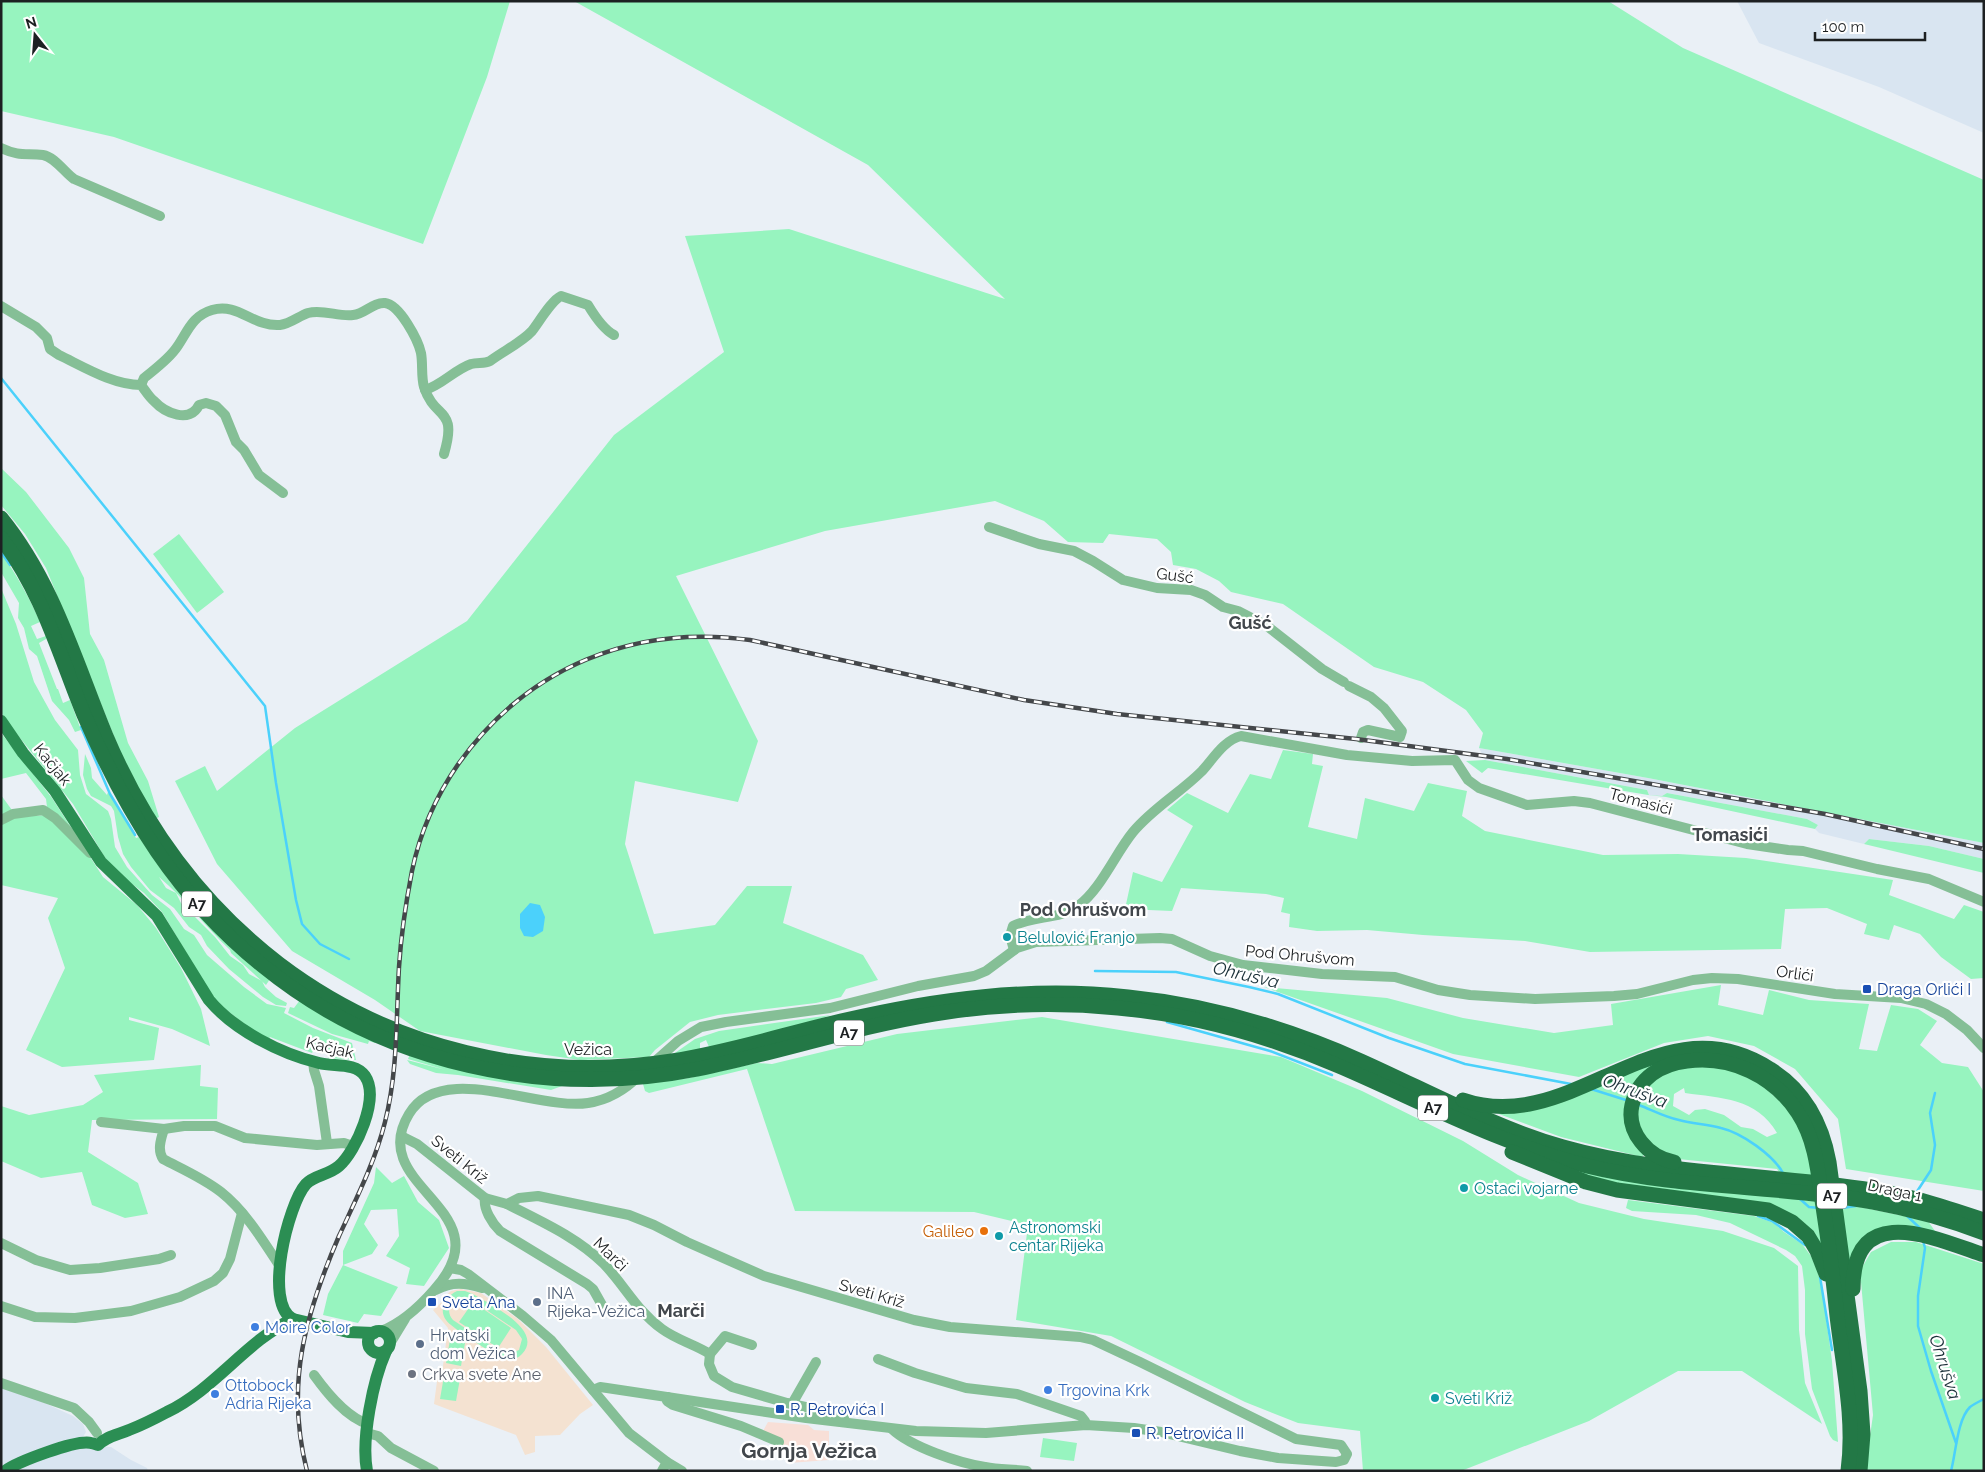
<svg xmlns="http://www.w3.org/2000/svg" width="1985" height="1472" viewBox="0 0 1985 1472" font-family="Raleway,sans-serif">
	<style>
		.built { fill: #d9e5f1 }
		.industrial { fill: #f8dfd7 }
		.education { fill: #f4e2d1 }
		.green { fill: #97f4bf; fill-rule: evenodd }
		.water { fill: #4bd1fb }
		.lines { fill: none; stroke-linecap: round; stroke-linejoin: round }
		.stream { stroke: #4bd1fb; stroke-width: 2.5 }
		.minor { stroke: #85bf96; stroke-width: 10 }
		.major { stroke: #2b8e53; stroke-width: 12 }
		.highway { stroke: #237846; stroke-width: 15 }
		.rail-casing { stroke: #44474a; stroke-width: 4.5 }
		.rail { stroke: #fff; stroke-width: 2.5; stroke-dasharray: 8; stroke-linecap: butt }
		.culture-dot { fill: #0f9aa8; stroke: #fff; stroke-width: 2 }
		.transit-dot { fill: #1a4fb4; stroke: #fff; stroke-width: 2 }
		.food-dot { fill: #e8710a; stroke: #fff; stroke-width: 2 }
		.service-dot { fill: #5c6f8a; stroke: #fff; stroke-width: 2 }
		.shop-dot { fill: #3f7fe0; stroke: #fff; stroke-width: 2 }
		.worship-dot { fill: #6b7280; stroke: #fff; stroke-width: 2 }
		.labels { text-anchor: middle; stroke-width: 4.5; stroke-linejoin: round; paint-order: stroke }
		.shield { fill: #fff; stroke: #616364; stroke-width: 1 }
		.shield-label { font-size: 15px; font-weight: bold; fill: #1d2022 }
		.street-label { font-size: 16px; fill: #1d2022; stroke: #fff }
		.culture-label { font-size: 16px; fill: #0d838f; stroke: #fff; text-anchor: start }
		.transit-label { font-size: 16px; fill: #164399; stroke: #fff; text-anchor: start }
		.food-label { font-size: 16px; fill: #c56008; stroke: #fff; text-anchor: end }
		.service-label { font-size: 16px; fill: #4e5e75; stroke: #fff; text-anchor: start }
		.shop-label { font-size: 16px; fill: #366cbe; stroke: #fff; text-anchor: start }
		.worship-label { font-size: 16px; fill: #5b616d; stroke: #fff; text-anchor: start }
		.neighbourhood-label { font-size: 18px; font-weight: bold; fill: #42474c; stroke: #fff }
		.water-label { font-size: 18px; font-style: italic; fill: #1b3139; stroke: #fff }
		.district-label { font-size: 21px; font-weight: bold; fill: #42474c; stroke: #fff }
	</style>
	<rect width="100%" height="100%" fill="#eaf0f6"/>
	<!-- built -->
	<g class="built">
		<path d="M1737 1H1984V133L1879 87 1759 43Z"/>
		<path d="M1479 748 1648 778 1974 841 1984 843V859L1929 846 1869 839 1864 844 1819 833 1815 829 1818 825 1807 819 1667 793 1662 796 1649 795 1647 790 1485 760Z"/>
		<path d="M1 1383 73 1416 83 1424 86 1432 83 1437 1 1467Z"/>
		<path d="M85 1446 111 1447 131 1460 147 1468 148 1471H13L24 1463Z"/>
	</g>
	<!-- industrial -->
	<path class="industrial" d="M768 1422 808 1425 814 1430 829 1431V1460L789 1463 777 1446 763 1431Z"/>
	<!-- education -->
	<path class="education" d="M461 1289 481 1293 518 1319 546 1347 593 1405 580 1414 560 1435 535 1436V1452L525 1455 516 1435 434 1404 438 1374 442 1373 448 1328 433 1310 442 1302 441 1300 446 1295 451 1291Z"/>
	<!-- green -->
	<g class="green">
		<path d="M1 1H510L487 77 423 244 114 137 1 111Z"/>
		<path d="M574 1H1608L1683 48 1984 180V843L1648 778 1479 748 1483 733 1466 710 1423 682 1374 667 1283 604 1231 592 1219 581 1196 569 1173 565 1171 552 1157 539 1109 534 1103 543 1068 542 1044 521 995 501 825 531 676 576 758 741 738 802 635 781 625 844 654 934 715 925 747 886H792L783 923 863 955 878 980 846 989 841 997 816 1003 718 1015 690 1022 655 1050 649 1057 580 1060 546 1055 420 1031 375 1000 292 951 217 864 175 781 205 766 217 791 295 728 467 621 614 435 724 352 685 236 789 229 1005 299 868 165Z"/>
		<path d="M1 468 26 492 69 548 84 578 90 634 104 660 128 743 148 781 159 817 155 819 130 776 46 568 25 534 1 505Z"/>
		<path d="M179 534 224 592 197 613 153 554Z"/>
		<path d="M1 553C17 575 29 597 40 622L31 626 37 639 46 636V639L39 643 57 689H58L63 703 70 700 81 730 75 732 69 720 52 701 37 656 29 649 24 628 18 618 19 603 1 572Z"/>
		<path d="M1 588 16 624 34 682 55 720 78 750 80 775 86 794 108 811 111 819 115 847 127 867 152 895 170 909 184 929 194 935 207 955 244 987 267 1004 286 1008 284 1013 313 1028 352 1043 356 1060 328 1058 332 1051 317 1044 312 1053 270 1037 269 1039 251 1029 215 1001 162 912 144 893 115 871 104 856 73 804 4 718 1 712Z"/>
		<path d="M1 733 52 798 103 877 137 905 156 928 181 968 201 1009 210 1046 172 1029 129 1017V1020L159 1028 154 1060 62 1067 26 1050 65 968 48 918 58 898 1 885V795L17 817 48 815 46 799 26 773 1 779Z"/>
		<path d="M1283 750 1313 754 1312 764 1323 766 1308 827 1357 839 1365 798 1414 811 1428 783 1467 791 1462 816 1485 831 1603 855 1678 854 1746 858 1893 880 1889 895 1954 919 1964 905 1984 912V978L1971 979 1941 957 1920 934 1894 925 1889 940 1864 934 1867 924 1827 908 1785 909 1781 949 1590 952 1525 941 1423 935 1367 930 1317 931 1289 927 1290 914 1281 912 1284 898 1266 894 1181 888 1172 911 1125 909 1133 872 1162 882 1193 826 1167 810 1187 793 1228 813 1250 774 1271 779Z"/>
		<path d="M85 754 91 768 92 778 107 795 108 792 136 838 139 837 171 883 199 916 270 979 266 985 231 953 230 950C205 926 185 899 159 877L166 888 176 893 181 903 215 937 230 956 243 965 249 974 262 981 265 987 276 997 287 1003 286 1006 276 1005 263 997 229 969 207 946 201 935 189 927 174 908 150 890 131 867 123 854 118 837 114 811 111 806 91 796 87 789 83 775Z"/>
		<path d="M1485 760 1647 790 1649 795 1662 796 1667 793 1807 819 1818 825 1815 829 1666 797 1648 795 1488 768 1482 773 1466 761Z"/>
		<path d="M1869 839 1929 846 1984 859V873L1864 844Z"/>
		<path d="M1721 985 1718 1005 1763 1015 1769 990 1809 1000 1869 1004 1859 1049 1877 1051 1891 1005 1918 1009 1937 1021 1920 1045 1942 1063 1968 1067 1984 1092V1191L1846 1169 1838 1119 1795 1069 1754 1046 1708 1036 1664 1043 1579 1077 1453 1054 1264 987 1387 998 1463 1018 1554 1033 1613 1025 1611 1004Z"/>
		<path d="M300 1000 375 1040V1043L369 1041 368 1044 332 1034 288 1013 290 1007 294 1008Z"/>
		<path d="M831 1015 786 1030 709 1047 706 1040 700 1043V1050L672 1055 695 1039 719 1031Z"/>
		<path d="M1042 1017 1281 1057 1362 1091 1463 1141 1518 1175 1579 1203 1644 1219 1723 1231 1774 1248 1798 1266 1799 1330 1805 1383 1822 1424 1742 1371H1678L1589 1421 1461 1471H1363L1360 1431 1298 1423 1245 1402 1111 1336 1016 1320 1028 1225 974 1212 795 1211 747 1069 649 1093 645 1091 643 1084 689 1078 757 1063 772 1064 897 1034Z"/>
		<path d="M410 1054 503 1078 562 1086 551 1090 458 1075 436 1073 410 1064 407 1060 446 1070 408 1059Z"/>
		<path d="M1659 1061 1721 1067 1756 1080 1788 1108 1841 1203 1928 1221 1937 1234 1895 1227 1850 1268 1825 1253 1798 1223 1618 1186 1567 1170 1794 1198 1777 1169 1678 1159 1651 1146 1642 1157 1561 1137 1499 1114 1523 1112 1547 1107ZM1684 1088 1685 1093C1721 1098 1757 1098 1777 1133L1767 1137 1753 1129 1741 1127 1724 1115 1705 1109 1695 1110 1689 1115 1673 1106 1674 1094Z"/>
		<path d="M201 1065 200 1086 218 1088 217 1119 92 1120 88 1152 138 1183 148 1214 125 1218 92 1205 82 1172 41 1178 1 1161V1106L29 1115 83 1105 103 1092 94 1075Z"/>
		<path d="M376 1167 392 1183 404 1176 418 1202 439 1220 449 1248 424 1286 406 1284 410 1268 386 1256 399 1236 397 1209 371 1210 364 1224 378 1245 372 1254 343 1265 398 1287 381 1316 364 1314 358 1323 323 1315 328 1294 343 1265V1251L374 1183Z"/>
		<path d="M1628 1200 1754 1216 1774 1223 1784 1232 1802 1244 1811 1256 1818 1272 1823 1297 1832 1361 1838 1442 1833 1440 1830 1436 1812 1389 1805 1334V1290L1802 1266 1795 1256 1786 1250 1730 1223 1696 1215 1632 1211 1626 1208Z"/>
		<path d="M1891 1242H1916L1984 1264V1471H1865L1873 1415 1860 1271 1871 1252Z"/>
		<path d="M457 1291H465L473 1294C489 1304 545 1330 522 1354 517 1360 508 1361 501 1358 491 1352 450 1327 446 1320 438 1309 446 1296 457 1291ZM458 1297H464L470 1299 516 1330 522 1339 519 1350 509 1354 501 1352 453 1320C446 1312 449 1303 458 1297Z"/>
		<path d="M473 1302 511 1328 498 1348 459 1322Z"/>
		<path d="M451 1334 466 1337 461 1366 446 1363Z"/>
		<path d="M445 1370 461 1373 456 1401 440 1399Z"/>
		<path d="M1043 1438 1077 1443 1074 1461 1040 1457Z"/>
	</g>
	<!-- water -->
	<path class="water" d="M530 903 540 905 545 917 543 931 533 937 524 936 520 928V914Z"/>
	<g class="lines">
		<!-- stream -->
		<g class="stream">
			<path d="M1 378 265 706 276 783 296 900 302 924 320 944 349 959"/>
			<path d="M1 552 10 565"/>
			<path d="M81 727 110 794 135 835"/>
			<path d="M1095 971 1176 972 1249 987 1278 994 1389 1038 1465 1064 1571 1084"/>
			<path d="M1167 1022 1270 1051 1332 1075"/>
			<path d="M1591 1089 1629 1101"/>
			<path d="M1639 1105C1652 1110 1665 1117 1679 1120 1693 1124 1707 1124 1721 1128 1742 1133 1773 1155 1783 1173"/>
			<path d="M1916 1193 1931 1170 1935 1145 1930 1113 1935 1093"/>
			<path d="M1800 1199 1809 1207 1819 1208"/>
			<path d="M1842 1208 1856 1206"/>
			<path d="M1758 1216 1772 1221 1805 1245"/>
			<path d="M1907 1216 1921 1229"/>
			<path d="M1923 1241 1925 1248 1918 1296V1326L1931 1371 1956 1443"/>
			<path d="M1820 1277 1832 1350"/>
			<path d="M1951 1471C1956 1453 1957 1420 1970 1407 1974 1404 1980 1401 1984 1399"/>
		</g>
		<!-- minor -->
		<g class="minor">
			<path d="M1 148C20 157 26 153 43 155 55 157 65 173 74 179L160 216"/>
			<path d="M1 306 36 327 47 338 50 349 59 355C84 367 113 385 141 385 145 390 149 397 154 401 165 413 190 424 199 405L206 403 216 406 225 415 236 442 244 450 259 475 283 493"/>
			<path d="M141 385 144 378C155 369 169 359 177 347 188 331 192 316 212 310 238 302 253 327 280 325 290 324 299 316 308 313 323 309 339 317 353 315 365 314 373 302 385 303 400 305 418 340 421 353 423 364 421 376 424 387 435 421 458 406 444 454"/>
			<path d="M425 390C442 385 454 370 471 364 478 362 484 364 490 361 503 351 521 343 532 331 539 322 552 300 561 296L588 305C594 315 603 329 614 335"/>
			<path d="M989 527 1039 544 1074 551 1093 561 1123 580 1157 588 1191 590 1205 595 1223 607 1238 611 1267 626 1322 669 1344 682"/>
			<path d="M1349 686 1371 697 1384 708 1402 731 1400 737 1368 730 1363 732 1361 738"/>
			<path d="M1 820 13 814 43 810 55 818 90 853H93"/>
			<path d="M1014 950 1010 936 1013 926C1035 915 1059 920 1078 906 1101 889 1115 854 1133 832 1153 808 1180 793 1202 771 1213 759 1224 740 1241 736L1347 755 1412 761 1455 760 1468 780 1479 788 1527 805 1574 801 1590 803 1747 844 1788 850 1803 851 1877 869 1929 879 1984 902"/>
			<path d="M313 1061 314 1070 319 1086 327 1143"/>
			<path d="M652 1064 678 1041 701 1027 726 1022 830 1008 918 986 974 976 986 971 1017 948 1036 942 1160 938 1172 939 1210 956 1243 965 1322 974 1395 977 1438 990 1470 995 1535 999 1614 996 1637 994 1693 980 1712 978 1738 979 1835 994 1901 998 1926 1004 1946 1014 1967 1030 1984 1048"/>
			<path d="M101 1122 164 1129C161 1139 157 1150 163 1159 182 1169 203 1178 221 1192 245 1211 262 1239 279 1265"/>
			<path d="M164 1129 184 1126H215L245 1138 317 1145 344 1143 353 1146"/>
			<path d="M401 1136 417 1144 485 1198 507 1204 519 1198 538 1196 629 1215 654 1225 687 1242 764 1276 914 1320 950 1327 1080 1337 1093 1340 1140 1362 1296 1439 1341 1445 1347 1454 1344 1460 1336 1462 1278 1458 1240 1451 1161 1432 1134 1428 1086 1425 986 1433 916 1431 806 1418 607 1388 600 1387 593 1390"/>
			<path d="M485 1198C483 1209 492 1223 500 1231L587 1284 593 1289 602 1305"/>
			<path d="M507 1204C540 1221 577 1237 604 1264 625 1286 637 1311 662 1329 677 1340 694 1344 710 1354L725 1336 752 1345"/>
			<path d="M1 1243 36 1260 70 1270 100 1268 159 1259 171 1255"/>
			<path d="M450 1268 461 1270 468 1274 523 1316 551 1340 629 1433 667 1462 682 1471"/>
			<path d="M436 1290C452 1281 466 1283 482 1288"/>
			<path d="M1 1306 35 1317 75 1318 131 1311 180 1297 214 1281 223 1273 230 1259 242 1213"/>
			<path d="M381 1331C402 1323 420 1306 434 1290 508 1209 364 1188 409 1114 441 1060 538 1111 588 1103 609 1100 625 1090 640 1075"/>
			<path d="M391 1342 405 1319"/>
			<path d="M710 1354 709 1364 714 1376 732 1387 787 1403 842 1415 844 1417 843 1422"/>
			<path d="M878 1359 915 1373 966 1388 1017 1394 1081 1416 1085 1421 1086 1425"/>
			<path d="M314 1375C327 1393 346 1417 368 1424"/>
			<path d="M1 1383 74 1408 89 1422 97 1433"/>
			<path d="M668 1397 667 1401 673 1405 741 1426 779 1442"/>
			<path d="M792 1404 816 1362"/>
			<path d="M892 1429C911 1447 959 1463 985 1467 999 1470 1013 1469 1027 1471"/>
			<path d="M367 1433 378 1436 391 1448 434 1471"/>
			<path d="M662 1471 667 1462"/>
		</g>
		<!-- major -->
		<g class="major">
			<path d="M1 721 23 753 55 791 101 862 157 916 209 1000C234 1030 281 1054 319 1063 334 1067 355 1062 365 1076 380 1098 356 1151 339 1166 329 1175 314 1175 306 1184 288 1204 263 1304 293 1319"/>
			<circle cx="379" cy="1342" r="11"/>
			<path d="M5 1471C17 1462 77 1439 91 1443 94 1443 96 1445 98 1445 107 1436 117 1435 129 1430 142 1425 154 1419 167 1412 215 1389 246 1341 293 1319L348 1332 374 1333"/>
			<path d="M367 1471C361 1439 373 1380 386 1351"/>
		</g>
		<!-- highway -->
		<g class="highway">
			<path d="M1 518C53 582 75 661 106 736 144 826 201 904 279 964 391 1049 534 1083 672 1061 730 1052 785 1034 841 1021 936 999 1031 986 1128 997 1208 1005 1287 1028 1361 1061 1428 1091 1493 1127 1563 1147 1668 1177 1777 1173 1884 1192 1918 1198 1951 1209 1984 1220"/>
			<path d="M1 538C42 591 59 654 84 715 127 814 177 897 263 966 383 1064 547 1099 698 1069 777 1053 854 1027 934 1014 994 1004 1057 1002 1118 1008 1195 1015 1270 1036 1341 1067 1422 1102 1500 1144 1587 1166 1681 1189 1778 1185 1873 1202 1911 1209 1948 1219 1984 1233"/>
			<path d="M1463 1100C1573 1138 1659 997 1770 1069 1804 1090 1822 1124 1829 1162L1860 1391 1863 1434 1860 1471"/>
			<path d="M1512 1152 1586 1182 1617 1190 1768 1210 1792 1222 1808 1236 1817 1251 1826 1274"/>
			<path d="M1674 1162C1648 1157 1626 1132 1632 1105 1638 1078 1661 1064 1687 1061 1731 1055 1774 1076 1798 1113 1815 1139 1818 1170 1822 1200 1828 1238 1833 1277 1837 1316 1843 1367 1855 1420 1848 1471"/>
			<path d="M1853 1289C1853 1200 1934 1238 1984 1255"/>
		</g>
		<defs>
			<path id="rail" d="M307 1471C285 1385 305 1315 339 1236 356 1199 375 1162 385 1122 398 1071 396 1019 399 967 401 935 406 902 412 871 420 832 436 796 459 763 528 667 633 624 750 640L1024 700 1117 714 1356 739 1507 759 1825 814 1984 849"/>
		</defs>
		<!-- rail casing -->
		<use href="#rail" class="rail-casing"/>
		<!-- rail -->
		<use href="#rail" class="rail"/>
	</g>
	<!-- markers -->
	<g class="culture-dot">
		<circle cx="1007" cy="937" r="5"/>
		<circle cx="1464" cy="1188" r="5"/>
		<circle cx="999" cy="1236" r="5"/>
		<circle cx="1435" cy="1398" r="5"/>
	</g>
	<g class="transit-dot">
		<rect x="1862" y="984" width="10" height="10" rx="2.5"/>
		<rect x="427" y="1297" width="10" height="10" rx="2.5"/>
		<rect x="775" y="1404" width="10" height="10" rx="2.5"/>
		<rect x="1131" y="1428" width="10" height="10" rx="2.5"/>
	</g>
	<circle class="food-dot" cx="984" cy="1231" r="5"/>
	<g class="service-dot">
		<circle cx="537" cy="1302" r="5"/>
		<circle cx="420" cy="1344" r="5"/>
	</g>
	<g class="shop-dot">
		<circle cx="255" cy="1327" r="5"/>
		<circle cx="1048" cy="1390" r="5"/>
		<circle cx="215" cy="1394" r="5"/>
	</g>
	<circle class="worship-dot" cx="412" cy="1374" r="5"/>
	<g class="labels">
		<!-- shield labels -->
		<g class="shield">
			<rect x="182" y="891.5" width="30" height="25" rx="4"/>
			<rect x="834" y="1020.5" width="30" height="25" rx="4"/>
			<rect x="1418" y="1095.5" width="30" height="25" rx="4"/>
			<rect x="1817" y="1183.5" width="30" height="25" rx="4"/>
		</g>
		<g class="shield-label">
			<text x="197" y="909">A7</text>
			<text x="849" y="1038">A7</text>
			<text x="1433" y="1113">A7</text>
			<text x="1832" y="1201">A7</text>
		</g>
		<!-- street labels -->
		<g class="street-label">
			<text transform="translate(1175 575) rotate(7)" y="6">Gušć</text>
			<text transform="translate(53 764) rotate(51)" y="6">Kačjak</text>
			<text transform="translate(1641 801) rotate(15)" y="6">Tomasići</text>
			<text transform="translate(1300 955) rotate(5)" y="6">Pod Ohrušvom</text>
			<text transform="translate(1795 973) rotate(8)" y="6">Orlići</text>
			<text transform="translate(330 1047) rotate(13)" y="6">Kačjak</text>
			<text x="588" y="1055">Vežica</text>
			<text transform="translate(460 1159) rotate(39)" y="6">Sveti Križ</text>
			<text transform="translate(1895 1190) rotate(12)" y="6">Draga 1</text>
			<text transform="translate(611 1254) rotate(44)" y="6">Marči</text>
			<text transform="translate(872 1293) rotate(16)" y="6">Sveti Križ</text>
		</g>
		<!-- culture labels -->
		<g class="culture-label">
			<text x="1017" y="943">Belulović Franjo</text>
			<text x="1474" y="1194">Ostaci vojarne</text>
			<text x="1009" y="1233">Astronomski<tspan x="1009" dy="18">centar Rijeka</tspan></text>
			<text x="1445" y="1404">Sveti Križ</text>
		</g>
		<!-- transit labels -->
		<g class="transit-label">
			<text x="1877" y="995">Draga Orlići I</text>
			<text x="442" y="1308">Sveta Ana</text>
			<text x="790" y="1415">R. Petrovića I</text>
			<text x="1146" y="1439">R. Petrovića II</text>
		</g>
		<!-- food labels -->
		<g class="food-label">
			<text x="974" y="1237">Galileo</text>
		</g>
		<!-- service labels -->
		<g class="service-label">
			<text x="547" y="1299">INA<tspan x="547" dy="18">Rijeka-Vežica</tspan></text>
			<text x="430" y="1341">Hrvatski<tspan x="430" dy="18">dom Vežica</tspan></text>
		</g>
		<!-- shop labels -->
		<g class="shop-label">
			<text x="265" y="1333">Moire Color</text>
			<text x="225" y="1391">Ottobock<tspan x="225" dy="18">Adria Rijeka</tspan></text>
			<text x="1058" y="1396">Trgovina Krk</text>
		</g>
		<!-- worship labels -->
		<g class="worship-label">
			<text x="422" y="1380">Crkva svete Ane</text>
		</g>
		<!-- neighbourhood labels -->
		<g class="neighbourhood-label">
			<text x="1250" y="629">Gušć</text>
			<text x="1730" y="841">Tomasići</text>
			<text x="1083" y="916">Pod Ohrušvom</text>
			<text x="681" y="1317">Marči</text>
		</g>
		<!-- water labels -->
		<g class="water-label">
			<text transform="translate(1246 975) rotate(13)" y="6">Ohrušva</text>
			<text transform="translate(1635 1091) rotate(20)" y="6">Ohrušva</text>
			<text transform="translate(1945 1367) rotate(72)" y="6">Ohrušva</text>
		</g>
		<!-- district labels -->
		<g class="district-label">
			<text x="809" y="1458">Gornja Vežica</text>
		</g>
	</g>
	<!-- border -->
	<rect width="1985" height="1472" fill="none" stroke="#1d2022" stroke-width="5"/>
	<!-- north arrow -->
	<g transform="translate(35 35) rotate(343)" stroke="#ffffff" stroke-width="4" paint-order="stroke">
	<path d="M0-4L9 19L0 12L-9 19Z" fill="#1d2022"/>
	<text y="-8" font-size="14" font-weight="bold" text-anchor="middle" fill="#1d2022">N</text>
	</g>
	<!-- scale -->
	<path d="M1815 32v8h110v-8" fill="none" stroke="#1d2022" stroke-width="2.5"/>
	<text x="1822" y="32" font-size="15" fill="#1d2022" stroke="#ffffff" stroke-width="4" paint-order="stroke">100 m</text>
</svg>
